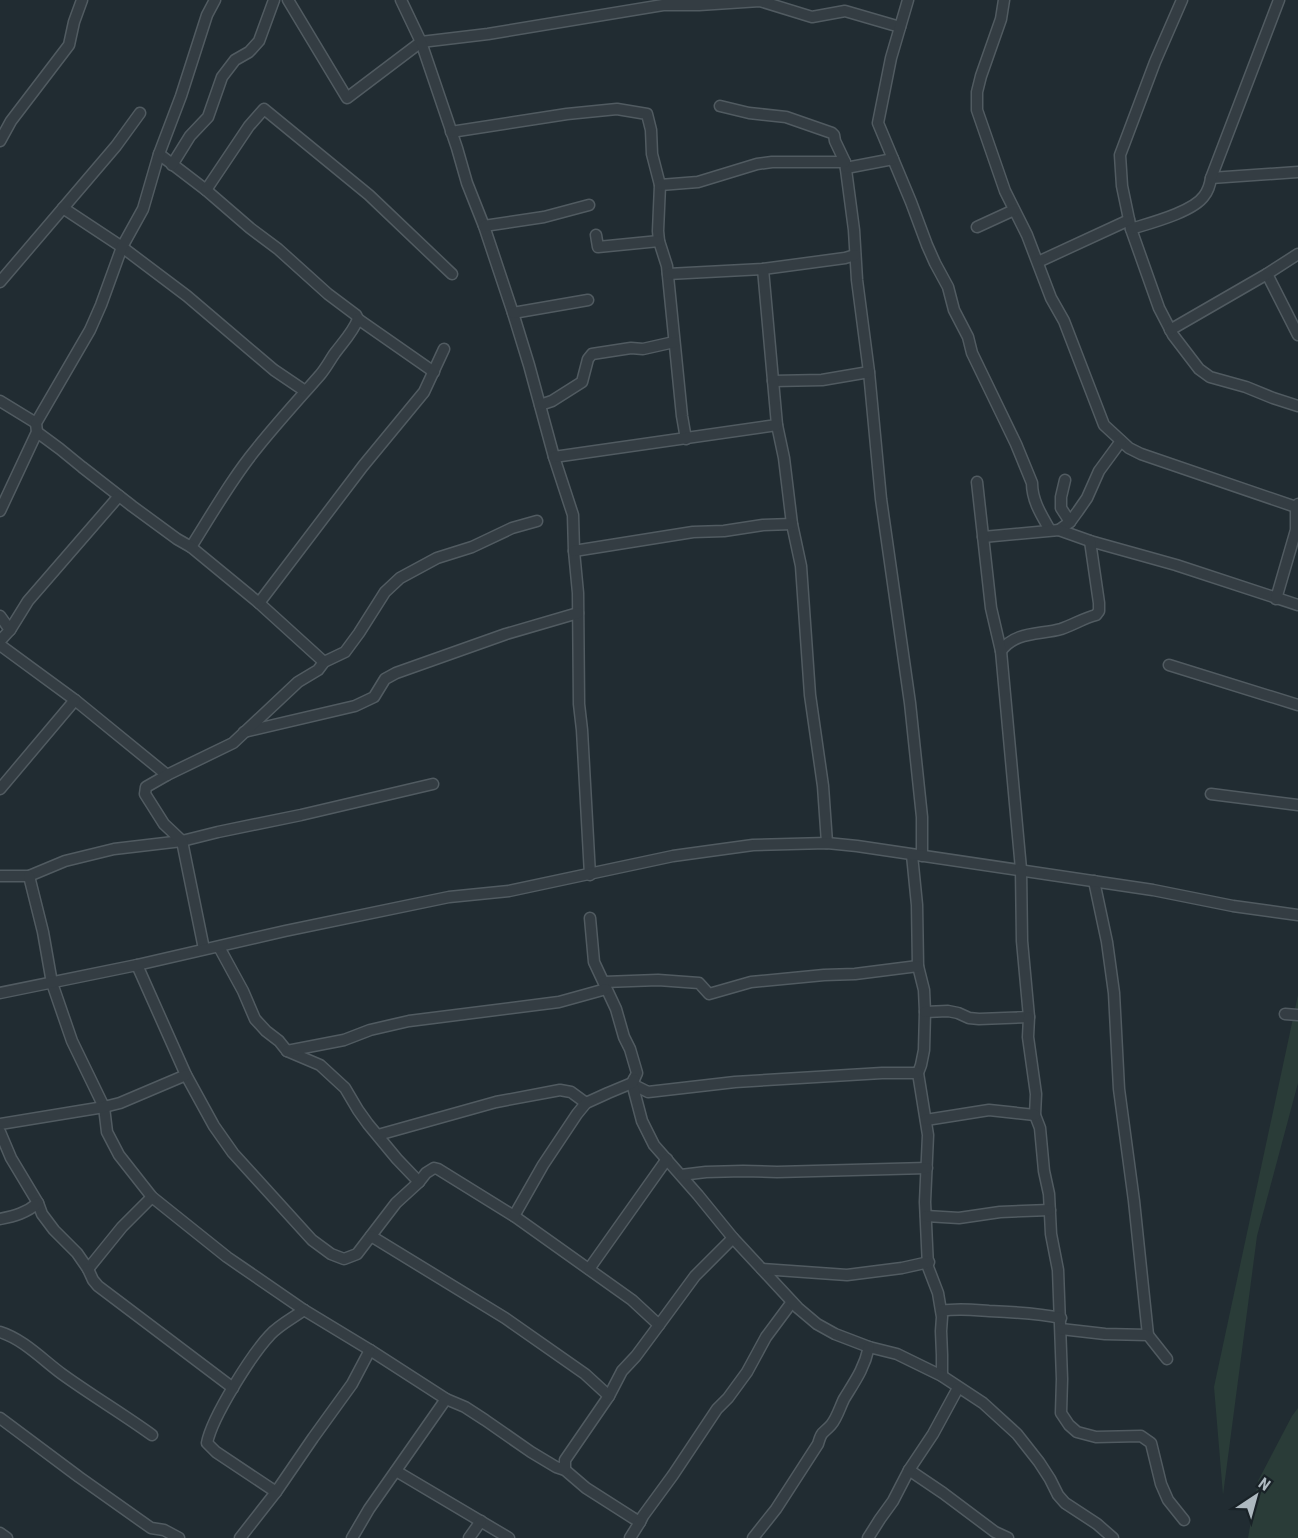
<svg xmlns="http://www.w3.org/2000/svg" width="1298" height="1538" viewBox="0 0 1298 1538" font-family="'Roboto Condensed',sans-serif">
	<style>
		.green { fill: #2a3c38 }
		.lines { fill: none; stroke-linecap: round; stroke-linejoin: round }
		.minor-casing { stroke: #515b61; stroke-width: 13 }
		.minor { stroke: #343d43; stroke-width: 10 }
	</style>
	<rect width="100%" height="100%" fill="#212c32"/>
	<!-- green -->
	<g class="green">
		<path d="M1298 995V1083L1257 1236 1223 1495 1214 1387Z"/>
		<path d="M1298 1408V1538H1248L1258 1481 1292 1416Z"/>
	</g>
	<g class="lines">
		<defs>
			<g id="minor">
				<path d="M288 0 347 98 421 42 488 34 663 5H699L760 1 812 17 845 11 900 27"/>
				<path d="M401 0 421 42 457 148 467 183 484 226 513 313 529 365 554 457 573 515 574 551 578 593 579 704 582 730 590 875"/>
				<path d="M908 0 891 58 878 123 911 202 927 245 935 263 948 287 954 310 968 337 972 353 1016 444 1032 483C1032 501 1042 516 1050 530"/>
				<path d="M1004 0 1001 19 981 76 977 92V110L1005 191 1027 235 1051 298 1064 321 1104 425 1129 448 1141 454 1296 507"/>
				<path d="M1182 0 1155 62 1120 155 1122 186 1131 229 1159 308 1173 335 1199 369 1210 377 1246 387 1273 398 1298 406"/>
				<path d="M720 106 749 113 786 117 832 133 834 135 835 141 845 162 854 230 857 280 869 372 881 499 910 703 922 817V856"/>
				<path d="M451 132 567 114 617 109 647 114 651 130 652 154 660 185 658 231 659 241 667 266 682 416 686 439"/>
				<path d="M0 141 11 121 69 45 74 22 82 0"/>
				<path d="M159 154 206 190 250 228 278 249 328 294 356 315 358 319C353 332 344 341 335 353 330 360 326 368 320 375 299 399 277 423 257 448 232 478 212 514 191 547"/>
				<path d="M172 165 190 136 208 117 222 77 235 60 249 52 259 41 274 0"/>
				<path d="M846 168 893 159"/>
				<path d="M1211 178 1298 172"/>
				<path d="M660 185 698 182 757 164 772 162H845"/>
				<path d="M206 190 249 126 264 109 369 195 452 274"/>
				<path d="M63 208 122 247 187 296 274 370 305 391"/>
				<path d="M484 226 544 217 589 205"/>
				<path d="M977 227 1014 210"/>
				<path d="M1131 229C1150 223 1193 212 1204 196 1208 191 1210 185 1211 178L1279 0"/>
				<path d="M596 235 598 247 659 241"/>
				<path d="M1038 262 1129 220"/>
				<path d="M668 274 763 269 845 258 855 255"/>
				<path d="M1267 274 1298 335"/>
				<path d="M0 282 116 146 140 113"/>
				<path d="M513 313 588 300"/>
				<path d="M358 319 434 372"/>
				<path d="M1170 330 1267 274 1298 254"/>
				<path d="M773 381 822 380 869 372"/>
				<path d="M0 401 36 423"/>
				<path d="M540 405 552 401 582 382 588 359 592 354 631 348 643 349 674 342"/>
				<path d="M777 425 784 458 792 524 801 566 810 695 823 786 827 843"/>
				<path d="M37 432 60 449 82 467 132 506 177 539 191 547 259 603 324 662"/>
				<path d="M554 457 777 425 763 269"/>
				<path d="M1065 480 1061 497V508L1070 522"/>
				<path d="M0 511 37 432 36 423 90 330 101 305 122 247 143 209 159 154 181 96 207 15 215 0"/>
				<path d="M1059 530 1070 522 1078 511 1087 498 1099 471 1121 441"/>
				<path d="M983 537 1059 530 1090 541 1176 565 1298 605"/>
				<path d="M574 551 693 532 724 531 763 525 792 524"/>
				<path d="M1276 599 1296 530V507L1298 504"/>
				<path d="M259 603 363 466 424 392 444 349"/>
				<path d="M0 616 10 630 0 641"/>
				<path d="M10 630 28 601 119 496"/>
				<path d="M0 645 75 700 167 775"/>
				<path d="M1001 651C1015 631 1040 635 1061 629 1073 625 1084 618 1096 615L1099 611V603L1090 541"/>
				<path d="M1169 665 1298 705"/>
				<path d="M244 732 355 706 374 697 385 679 396 673 506 634 578 613"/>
				<path d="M0 789 75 700"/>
				<path d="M1211 794 1298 805"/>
				<path d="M912 855 917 905 918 966 924 990 925 1012 924 1050 921 1065 918 1073 928 1135 925 1202 928 1267 938 1293 942 1317 941 1331 942 1355V1376"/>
				<path d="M0 876H29L65 861 114 849 182 841 218 832 301 815 433 784"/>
				<path d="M29 876 43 932 52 983 72 1041 104 1107 107 1132 119 1155 152 1197 227 1257 304 1310 370 1350 446 1399 465 1407 485 1420 531 1452 556 1467 565 1470 586 1488 633 1518 640 1522 643 1516 673 1475 717 1409 728 1398 747 1372 766 1337 792 1302"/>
				<path d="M1094 881 1107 942 1114 993 1119 1089 1134 1201 1148 1335"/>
				<path d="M590 918 594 962 616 1009 624 1037 630 1049 637 1073 633 1082 636 1086 648 1092 735 1082 882 1073H918"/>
				<path d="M219 947 243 991 255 1019 266 1031 279 1041 287 1051 320 1065 345 1088 358 1110 368 1124 397 1159 419 1182"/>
				<path d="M204 949 182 841 164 824 145 794 146 787 167 775 233 743 298 682 318 670 324 662 345 652 359 633 385 592 400 578 437 558 472 547 512 528 537 521"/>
				<path d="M137 965 186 1075 214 1126 233 1153 312 1240 331 1254 344 1259 357 1254 396 1203 419 1182 426 1173 434 1168 438 1169 514 1216 632 1300 659 1325 636 1356 622 1371 609 1396 565 1460V1470"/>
				<path d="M604 982 658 980 699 983 709 994 751 982 824 975 855 974 918 966"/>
				<path d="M0 993 137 965 285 931 449 897 509 891 673 856 753 845 827 843 857 846 1153 890 1233 906 1298 915"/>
				<path d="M925 1012 948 1011 958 1013 969 1018 979 1019 1029 1017 1022 941 1021 869 1001 651 991 608 977 482"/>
				<path d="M1285 1014 1298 1015"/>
				<path d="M1029 1017 1028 1037 1036 1094 1035 1115 1040 1128 1044 1171 1049 1194 1051 1234 1058 1270 1062 1379 1061 1413 1069 1425 1077 1432 1096 1437 1141 1436 1151 1443 1161 1484 1168 1500 1184 1520"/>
				<path d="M287 1051 344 1040 370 1030 409 1021 559 1002 606 989"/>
				<path d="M632 1083 642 1121 654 1145 698 1195 733 1238 798 1308 817 1324 835 1334 869 1347 897 1354 942 1376 983 1403 1017 1434 1039 1462 1050 1479 1058 1495 1065 1503 1097 1524 1113 1538"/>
				<path d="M926 1120 989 1110 1035 1115"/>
				<path d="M0 1124 104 1107 120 1103 186 1075"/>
				<path d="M0 1132 11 1158 38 1203 42 1214 54 1230 77 1253 88 1269 122 1227 152 1197"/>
				<path d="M378 1135 496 1102 560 1090 571 1092 586 1103"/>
				<path d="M681 1175 706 1172 743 1171 777 1172 927 1168"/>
				<path d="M514 1216 543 1165 577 1114 586 1103 608 1093 632 1083 634 1079"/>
				<path d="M926 1216 959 1218 1000 1212 1050 1210"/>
				<path d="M0 1219C15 1216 26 1213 38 1203"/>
				<path d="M371 1236 505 1318 585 1374 609 1396"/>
				<path d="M88 1269 93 1280 98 1286 233 1388"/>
				<path d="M589 1269 667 1159"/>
				<path d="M762 1269 847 1275 902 1268 929 1262"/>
				<path d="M942 1311C957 1308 974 1310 989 1311 1014 1312 1037 1313 1061 1318"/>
				<path d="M659 1325 695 1276 733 1238"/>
				<path d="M1061 1329 1105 1334 1148 1335 1167 1359"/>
				<path d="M0 1332C23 1339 43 1360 62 1374 91 1395 123 1414 152 1435"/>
				<path d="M0 1418 79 1477 151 1528 164 1530 179 1538"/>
				<path d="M909 1470 943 1493 995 1532 1008 1538"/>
				<path d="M396 1471 509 1538"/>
				<path d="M276 1492 216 1452 207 1443C212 1417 252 1354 270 1335 279 1325 293 1318 304 1310"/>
				<path d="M0 1533 7 1538"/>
				<path d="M240 1538 276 1492 313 1438 352 1384 370 1350"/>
				<path d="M352 1538 369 1509 446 1399"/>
				<path d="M469 1538 481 1521"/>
				<path d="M630 1538 640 1522"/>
				<path d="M753 1538 776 1509 818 1444C822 1430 823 1434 831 1425 837 1418 840 1407 844 1399 855 1381 864 1369 869 1347"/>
				<path d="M868 1538 880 1519 893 1501 909 1470 933 1434 958 1388"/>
			</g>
		</defs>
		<!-- minor casing -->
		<use href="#minor" class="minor-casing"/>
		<!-- minor -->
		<use href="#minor" class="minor"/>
	</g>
	<!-- north arrow -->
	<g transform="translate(1256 1496) rotate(36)" stroke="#192227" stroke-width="4.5" paint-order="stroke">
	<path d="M0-4.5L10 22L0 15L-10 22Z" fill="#aeb9c0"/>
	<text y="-9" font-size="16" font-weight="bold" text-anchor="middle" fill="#aeb9c0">N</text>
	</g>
</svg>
